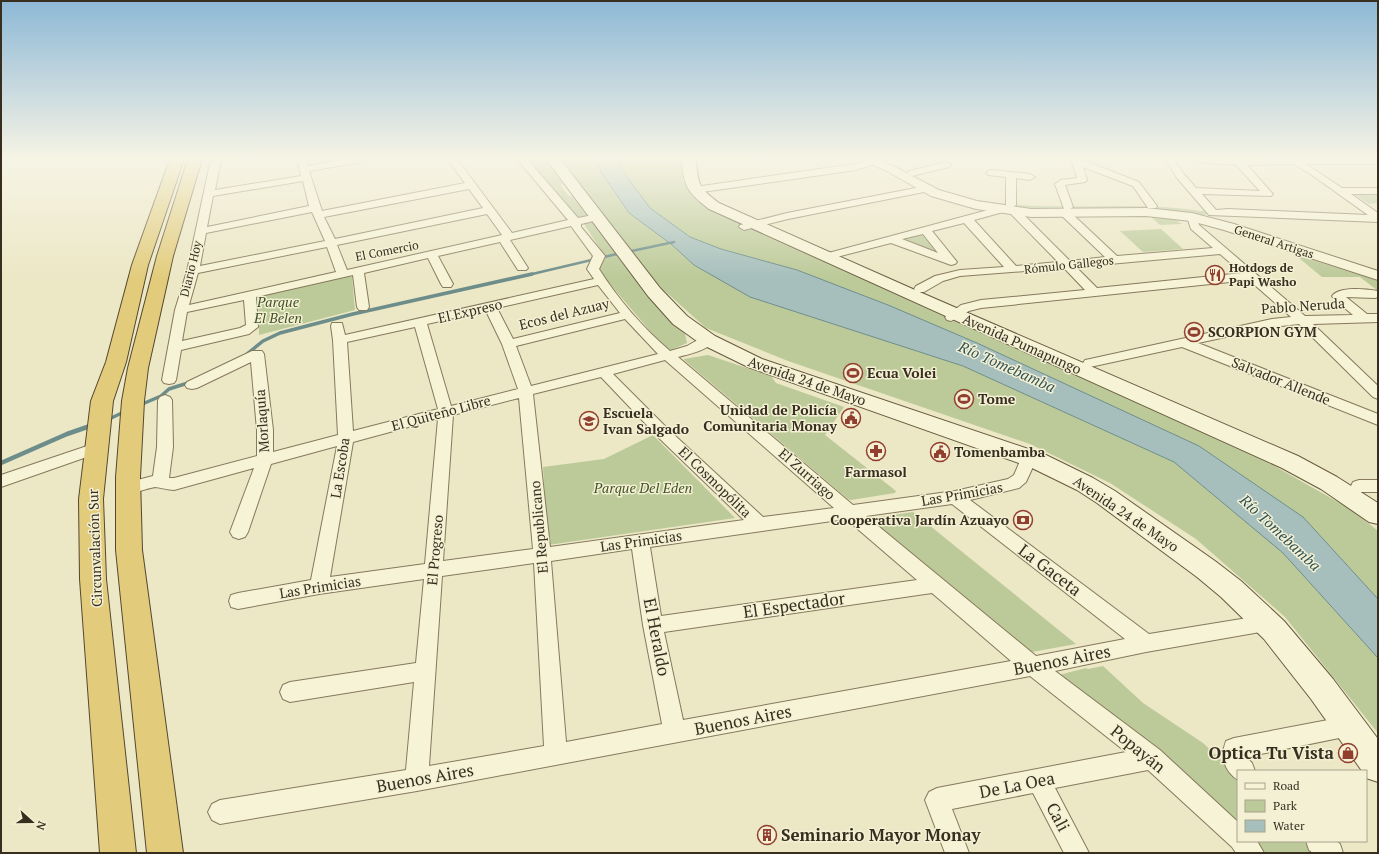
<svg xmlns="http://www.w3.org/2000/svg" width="1379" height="854" viewBox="0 0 1379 854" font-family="'PT Serif',serif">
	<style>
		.green { fill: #bcca99 }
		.water { fill: #a6bfbc; stroke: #6d8d8b }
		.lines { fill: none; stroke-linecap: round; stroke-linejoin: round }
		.stream-far2 { stroke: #6d8d8b; stroke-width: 2.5 }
		.stream-far1 { stroke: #6d8d8b; stroke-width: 3.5 }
		.stream { stroke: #6d8d8b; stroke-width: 4.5 }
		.minor-casing { stroke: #86795c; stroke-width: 2 }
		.tertiary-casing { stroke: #86795c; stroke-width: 2 }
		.secondary-casing { stroke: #685a3f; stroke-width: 2 }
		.trunk-casing { stroke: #544730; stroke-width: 2 }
		.minor { fill: #f7f3d7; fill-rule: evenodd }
		.tertiary { fill: #f7f3d7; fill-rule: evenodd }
		.secondary { fill: #f7f3d7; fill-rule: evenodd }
		.trunk { fill: #e2cc7c; fill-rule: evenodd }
		.labels { text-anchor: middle; stroke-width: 3; stroke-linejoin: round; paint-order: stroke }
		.far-street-label { font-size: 12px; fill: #372e1f; stroke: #f4f0d4 }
		.far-poi-label { font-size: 12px; font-weight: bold; fill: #372e1f; stroke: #f4f0d4; text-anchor: start }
		.park-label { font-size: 14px; font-style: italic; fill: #405226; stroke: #f4f0d4 }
		.street-label { font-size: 14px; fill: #372e1f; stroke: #f4f0d4 }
		.poi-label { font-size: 14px; font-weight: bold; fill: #372e1f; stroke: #f4f0d4; text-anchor: start }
		.water-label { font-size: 15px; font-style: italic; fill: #2f5256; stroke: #f4f0d4 }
		.near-street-label { font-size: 17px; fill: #372e1f; stroke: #f4f0d4 }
		.near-poi-label { font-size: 17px; font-weight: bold; fill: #372e1f; stroke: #f4f0d4; text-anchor: end }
	</style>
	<rect width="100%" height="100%" fill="#ece7c5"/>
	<!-- green -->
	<g class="green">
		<path d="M527 159H544L562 182 561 186 568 195 573 197 586 215 585 217 578 219Z"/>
		<path d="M562 159H596L601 172 629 213 671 244 694 265 750 297 963 366 1174 462 1283 553 1378 658V733L1285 617 1196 539 1110 483 1030 444 788 361 706 328 656 283 621 240Z"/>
		<path d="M621 159H683V182L710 207 787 245 1253 454 1352 510 1378 531V599L1303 517 1199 446 977 343 888 305 797 270 720 249 690 237 650 209 621 169Z"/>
		<path d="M1378 192V203L1369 204 1352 193Z"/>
		<path d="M978 200C1056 214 1135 198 1213 213L1192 217 1065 213 976 205Z"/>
		<path d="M1151 217 1174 219 1182 224 1160 225Z"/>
		<path d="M588 222H593L599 225 617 255 658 307 685 334 687 343 671 350 662 345 591 262 606 258 584 224Z"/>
		<path d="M1161 229 1183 249 1143 252 1120 231Z"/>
		<path d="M918 234 924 236 940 255 902 240 903 238Z"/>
		<path d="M1294 254 1378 281V291L1360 277H1322Z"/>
		<path d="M348 275 352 277 355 310 259 335 258 295Z"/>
		<path d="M708 355 771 376 776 383 844 407 825 435 896 491 895 493 851 500 848 499 684 360V359Z"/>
		<path d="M653 435 735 518 548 545 543 467 604 459Z"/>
		<path d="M913 512 1076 644 1032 652 1026 649 876 524 877 518 880 517Z"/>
		<path d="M1103 666 1143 703 1203 743 1238 776V830L1059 675 1086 668 1088 669Z"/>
		<path d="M1249 841H1303L1315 853H1260Z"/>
	</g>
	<!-- water -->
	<path class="water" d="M596 159H621V169L650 208 690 237 721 249 797 270 888 305 977 343 1199 446 1303 517 1378 599V658L1283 553 1174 462 963 366 750 297 694 265 671 244 629 213 601 172Z"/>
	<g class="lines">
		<!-- stream-far2 -->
		<g class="stream-far2">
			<path d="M627 252 674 242"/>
			<path d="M528 275 621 253"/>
		</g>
		<!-- stream-far1 -->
		<g class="stream-far1">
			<path d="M247 354 263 341 280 333 353 314 532 274"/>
			<path d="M140 405 161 396 169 389 191 382"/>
			<path d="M107 420 126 411"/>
		</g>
		<!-- stream -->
		<path class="stream" d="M1 463 67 434 93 425"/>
		<defs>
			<g id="minor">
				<path d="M211 159H221L215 190 301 176 297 159H305L308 166 347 159H366L362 162 309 171 322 211 465 183 447 159H457L512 233 568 220 517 159H527L578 218 598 214 602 215 603 217 602 219 581 224V227L605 256 599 269C618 299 643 328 670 351L687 346 703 337H713L715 340C707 351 689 354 678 357L853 505 955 491 1008 479 1014 475 1023 454 1029 453 1035 454 1037 458 1026 482 1019 488 970 500 1149 634 1266 615 1273 617 1276 623 1273 629 1266 631 1146 652 1055 671 1160 750 1238 822V841H1257L1264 853H1236L1232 847 1148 770 1055 788 1089 853H1064L1033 793 952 809 969 853H945L925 800 929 792 937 788 1126 752 1030 676 417 791 220 824 212 820 208 812 212 804 220 800 406 770 414 682 290 702 283 699 280 692 283 685 290 682 416 663 424 579 319 594 238 609 231 607 229 601 231 595 238 593 311 580 337 446 271 464 248 532 245 537 239 539 233 537 230 532 254 468 174 490C168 490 158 487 155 487 144 489 133 495 122 492L120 488 122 484 153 476 157 447 158 400 160 397 165 395 170 397 172 400 173 447 169 478H174L257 456V430L251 362 197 388 192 389 187 388 185 385 187 382 252 351H262L264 354 273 430V452L338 435 333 340 331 326 332 323H342L345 335 594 279 587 269 593 256 571 226 510 240 528 268 526 270H518L500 242 438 256 453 284 451 287H443L441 284 428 258 364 273 369 307 367 310H359L357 307 353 275 256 297 258 327 249 334 181 350 176 380 174 383 169 384 164 383 162 380 175 310 187 271ZM303 181 309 206 207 227 213 196ZM469 189 483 208 335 239 324 217ZM312 212 325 241 200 266 206 233ZM487 214 502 235 347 270 337 245ZM327 247 336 272 189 305 198 273ZM598 285 620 313 513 339 497 308ZM244 300 246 325 240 328 182 341 187 312ZM486 311 502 344 518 389 451 406 427 324ZM625 319 658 354 531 386 516 346ZM415 327 438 409 353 431 347 342ZM665 360 834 508 763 517 670 431 613 374ZM601 377 660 439 744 520 550 547 533 394ZM519 398 533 549 443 561 453 415ZM438 419 425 564 330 577 353 442ZM952 504 1125 639 1036 656 866 516ZM846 519 917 580 661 616 650 547ZM632 549 643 625 662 724 566 742 551 561ZM534 563 544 746 429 766 442 576ZM932 593 1011 661 683 720 664 632Z"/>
				<path d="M871 159H876L878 161 876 163 856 170 695 193 690 190 695 187 854 164Z"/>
				<path d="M1071 159H1080L1139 182 1157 206 1156 208H1148L1133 186 1083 167 1087 180 1085 182 1065 185 1073 207 1068 210 1064 209 1055 184 1061 180 1077 178Z"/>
				<path d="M1165 159H1173L1184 174 1196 188 1260 191 1236 165 1198 162 1193 159H1378V164H1306L1342 188H1378V194H1351L1378 213V222L1209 215 1177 178ZM1293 164 1309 173 1368 215 1228 209 1216 210 1202 194 1271 196 1273 194 1271 192 1247 165Z"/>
				<path d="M946 162 949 163 951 165 949 167 912 176 907 173 909 171Z"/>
				<path d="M991 170 1030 174 1035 177 1030 180 1016 178V205L1011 208 1006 205V177L988 175 986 173 988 171Z"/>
				<path d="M926 186 931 189 929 191 788 219 744 230 739 227 740 225 787 213Z"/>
				<path d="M999 207 1004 210 1003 212 974 220 1016 266 1058 262 1010 213 1009 211 1010 209H1018L1070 261 1105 257 1061 215 1060 213 1061 211H1069L1117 256 1213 248 1191 229 1187 217 1192 214 1197 217 1199 225 1305 316 1353 315 1334 299 1332 296C1339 286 1367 289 1378 291V297L1375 298 1346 297 1367 314H1378V322L1313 324 1378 386V399L1373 397 1299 324 1272 327 1198 343 1378 414V425L1182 347 1090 367 1085 366 1083 363 1085 360 1090 359 1272 319 1291 317 1249 280 981 308 969 311 951 321 947 320 945 317 961 305 981 300 1085 290 1064 268 960 276 943 281 924 292H916L914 289 916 286 935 276 960 270 1004 267 964 223 932 231 957 262 955 264 951 265 891 243 825 260 819 257 821 255ZM923 234 938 253 902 239ZM1220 254 1242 273 1097 288 1076 267Z"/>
				<path d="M96 443 101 444 104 448 101 452 1 487V475Z"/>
				<path d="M1359 480H1378V492H1359L1353 490 1351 486 1353 482Z"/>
				<path d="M1349 716 1357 719 1360 726 1357 733 1349 736 1246 757 1252 763 1255 771H1238V780C1224 771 1220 756 1226 741L1234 738Z"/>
				<path d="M1306 841H1336L1340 844 1343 853H1313L1309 850Z"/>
			</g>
			<path id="tertiary" d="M861 159H877L893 166 939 190 977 201 1031 209 1146 208 1192 213 1234 224 1378 271V280L1224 230 1191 221 1146 216 1031 217 976 209 931 196 885 170 863 161Z"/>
			<g id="secondary">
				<path d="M546 159H560L660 288 687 316 715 336 762 359 1046 455 1093 478 1115 491 1215 561 1241 581 1284 621 1333 679 1378 739V782L1366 778V771H1362L1311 699 1264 639 1221 597 1197 577 1097 503 1077 490 1030 467 748 367 701 344 673 324 648 296Z"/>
				<path d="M682 159H696C698 185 698 187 719 203L915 290 1298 456 1337 477 1378 503V524L1369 522 1321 489 1282 468 709 209C688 193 683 186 682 159Z"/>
			</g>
			<g id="trunk">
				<path d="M170 159H184L148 265 126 362 113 401 103 499 106 579 136 853H100L80 579 79 499 91 401 106 362 132 265Z"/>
				<path d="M188 159H202L173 256 148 368 144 401 140 477 142 550 183 853H147L116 550V477L122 401 128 368 157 256Z"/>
			</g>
		</defs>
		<!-- minor casing -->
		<use href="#minor" class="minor-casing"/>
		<!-- tertiary casing -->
		<use href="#tertiary" class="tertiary-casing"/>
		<!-- secondary casing -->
		<use href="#secondary" class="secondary-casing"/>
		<!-- trunk casing -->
		<use href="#trunk" class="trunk-casing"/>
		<!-- minor -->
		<use href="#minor" class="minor"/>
		<!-- tertiary -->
		<use href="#tertiary" class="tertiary"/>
		<!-- secondary -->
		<use href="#secondary" class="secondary"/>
		<!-- trunk -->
		<use href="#trunk" class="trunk"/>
	</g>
	<!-- sky -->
	<linearGradient id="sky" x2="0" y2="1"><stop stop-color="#8db8d6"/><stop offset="0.57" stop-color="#f6f4e5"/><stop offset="1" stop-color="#f6f4e5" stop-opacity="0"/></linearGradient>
	<rect width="1379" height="278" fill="url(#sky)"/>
	<!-- icons -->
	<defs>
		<symbol id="restaurant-ring" viewBox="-11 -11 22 22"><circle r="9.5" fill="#f4f0d4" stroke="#923e2e" stroke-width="1.5"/><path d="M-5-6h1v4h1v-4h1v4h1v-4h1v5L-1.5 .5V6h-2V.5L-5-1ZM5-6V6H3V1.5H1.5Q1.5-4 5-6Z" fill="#923e2e"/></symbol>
		<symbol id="stadium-ring" viewBox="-11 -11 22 22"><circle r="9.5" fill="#f4f0d4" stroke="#923e2e" stroke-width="1.5"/><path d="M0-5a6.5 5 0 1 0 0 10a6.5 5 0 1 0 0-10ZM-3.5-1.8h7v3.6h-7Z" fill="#923e2e"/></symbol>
		<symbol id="civic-ring" viewBox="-11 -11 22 22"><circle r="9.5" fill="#f4f0d4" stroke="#923e2e" stroke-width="1.5"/><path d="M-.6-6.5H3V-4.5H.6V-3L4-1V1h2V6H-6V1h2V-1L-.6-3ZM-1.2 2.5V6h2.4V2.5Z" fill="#923e2e"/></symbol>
		<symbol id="school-ring" viewBox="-11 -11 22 22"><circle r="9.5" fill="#f4f0d4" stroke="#923e2e" stroke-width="1.5"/><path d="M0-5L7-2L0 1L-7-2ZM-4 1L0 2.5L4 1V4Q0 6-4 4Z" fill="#923e2e"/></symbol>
		<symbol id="pharmacy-ring" viewBox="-11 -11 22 22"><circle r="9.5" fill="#f4f0d4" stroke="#923e2e" stroke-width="1.5"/><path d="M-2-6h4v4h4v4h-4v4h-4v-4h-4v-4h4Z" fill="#923e2e"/></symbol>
		<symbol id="bank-ring" viewBox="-11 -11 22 22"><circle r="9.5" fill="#f4f0d4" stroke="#923e2e" stroke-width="1.5"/><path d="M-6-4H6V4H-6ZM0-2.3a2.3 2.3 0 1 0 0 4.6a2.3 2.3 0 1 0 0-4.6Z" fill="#923e2e"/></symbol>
		<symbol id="shop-ring" viewBox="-11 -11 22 22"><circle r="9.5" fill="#f4f0d4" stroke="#923e2e" stroke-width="1.5"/><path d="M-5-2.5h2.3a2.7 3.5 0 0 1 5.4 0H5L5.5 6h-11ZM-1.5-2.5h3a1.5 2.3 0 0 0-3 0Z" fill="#923e2e"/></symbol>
		<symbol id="building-ring" viewBox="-11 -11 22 22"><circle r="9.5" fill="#f4f0d4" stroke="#923e2e" stroke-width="1.5"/><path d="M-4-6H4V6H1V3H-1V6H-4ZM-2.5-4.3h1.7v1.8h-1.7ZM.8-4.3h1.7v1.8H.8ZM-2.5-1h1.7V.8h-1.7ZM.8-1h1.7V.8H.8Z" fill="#923e2e"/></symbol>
	</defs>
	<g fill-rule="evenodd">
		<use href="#restaurant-ring" x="1204" y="264" width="22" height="22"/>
		<use href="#stadium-ring" x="1183" y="321" width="22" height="22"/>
		<use href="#stadium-ring" x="842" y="362" width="22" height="22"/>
		<use href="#stadium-ring" x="953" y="388" width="22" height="22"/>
		<use href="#civic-ring" x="840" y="407" width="22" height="22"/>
		<use href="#school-ring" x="578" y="410" width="22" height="22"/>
		<use href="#pharmacy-ring" x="865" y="440" width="22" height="22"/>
		<use href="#civic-ring" x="929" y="441" width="22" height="22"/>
		<use href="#bank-ring" x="1012" y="509" width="22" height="22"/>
		<use href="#shop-ring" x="1337" y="742" width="22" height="22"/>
		<use href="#building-ring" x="756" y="824" width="22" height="22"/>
	</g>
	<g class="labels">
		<!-- far-street labels -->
		<g class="far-street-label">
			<text transform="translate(1274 242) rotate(18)" y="4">General Artigas</text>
			<text transform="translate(387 251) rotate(-11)" y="4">El Comercio</text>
			<text transform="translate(1069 265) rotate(-6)" y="4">Rómulo Gallegos</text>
			<text transform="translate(191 269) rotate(-76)" y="4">Diario Hoy</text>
		</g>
		<!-- far-poi labels -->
		<g class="far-poi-label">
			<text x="1229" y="272">Hotdogs de<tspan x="1229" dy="14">Papi Washo</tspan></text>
		</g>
		<!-- park labels -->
		<g class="park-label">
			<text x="278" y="307">Parque<tspan x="278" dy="16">El Belen</tspan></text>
			<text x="643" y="493">Parque Del Eden</text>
		</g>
		<!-- street labels -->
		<g class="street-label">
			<text transform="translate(1303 306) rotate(-4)" y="5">Pablo Neruda</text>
			<text transform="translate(470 311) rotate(-13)" y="5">El Expreso</text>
			<text transform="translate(564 314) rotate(-14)" y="5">Ecos del Azuay</text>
			<text transform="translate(1022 344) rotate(24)" y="5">Avenida Pumapungo</text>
			<text transform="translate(807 381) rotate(19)" y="5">Avenida 24 de Mayo</text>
			<text transform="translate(1281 381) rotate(22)" y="5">Salvador Allende</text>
			<text transform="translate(441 413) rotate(-15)" y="5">El Quiteño Libre</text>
			<text transform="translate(262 421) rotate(-94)" y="5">Morlaquía</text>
			<text transform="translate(340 468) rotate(-81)" y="5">La Escoba</text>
			<text transform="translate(807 474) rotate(41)" y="5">El Zurriago</text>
			<text transform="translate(715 482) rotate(44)" y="5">El Cosmopólita</text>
			<text transform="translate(962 494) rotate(-10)" y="5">Las Primicias</text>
			<text transform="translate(1126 514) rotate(34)" y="5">Avenida 24 de Mayo</text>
			<text transform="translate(539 527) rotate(-95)" y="5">El Republicano</text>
			<text transform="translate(641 541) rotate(-8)" y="5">Las Primicias</text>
			<text transform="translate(95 548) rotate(-92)" y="5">Circunvalación Sur</text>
			<text transform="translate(435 550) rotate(-85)" y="5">El Progreso</text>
			<text transform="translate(320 587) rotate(-9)" y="5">Las Primicias</text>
		</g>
		<!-- poi labels -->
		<g class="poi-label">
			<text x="1208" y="337">SCORPION GYM</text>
			<text x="867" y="378">Ecua Volei</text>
			<text x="978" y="404">Tome</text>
			<text x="837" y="415" text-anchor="end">Unidad de Policía<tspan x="837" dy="16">Comunitaria Monay</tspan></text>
			<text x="603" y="418">Escuela<tspan x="603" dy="16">Ivan Salgado</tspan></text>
			<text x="954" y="457">Tomenbamba</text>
			<text x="876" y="477" text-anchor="middle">Farmasol</text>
			<text x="1009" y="525" text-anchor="end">Cooperativa Jardín Azuayo</text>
		</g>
		<!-- water labels -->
		<g class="water-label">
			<text transform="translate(1007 367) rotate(24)" y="5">Río Tomebamba</text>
			<text transform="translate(1280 533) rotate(43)" y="5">Río Tomebamba</text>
		</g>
		<!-- near-street labels -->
		<g class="near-street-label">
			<text transform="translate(1050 570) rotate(37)" y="6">La Gaceta</text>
			<text transform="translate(794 605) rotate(-8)" y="6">El Espectador</text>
			<text transform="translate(657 637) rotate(79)" y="6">El Heraldo</text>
			<text transform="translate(1062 660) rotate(-11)" y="6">Buenos Aires</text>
			<text transform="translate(743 720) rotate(-11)" y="6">Buenos Aires</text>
			<text transform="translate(1138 749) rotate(39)" y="6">Popayán</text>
			<text transform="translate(425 778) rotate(-10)" y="6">Buenos Aires</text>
			<text transform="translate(1017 785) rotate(-11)" y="6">De La Oea</text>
			<text transform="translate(1058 817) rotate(62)" y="6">Cali</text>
		</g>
		<!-- near-poi labels -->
		<g class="near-poi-label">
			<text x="1334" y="759">Optica Tu Vista</text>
			<text x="781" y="841" text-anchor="start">Seminario Mayor Monay</text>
		</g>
	</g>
	<!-- border -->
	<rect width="1379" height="854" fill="none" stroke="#372e1f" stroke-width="4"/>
	<!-- legend -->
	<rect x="1237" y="770" width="130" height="72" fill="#f4f0d4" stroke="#a8a28c"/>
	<rect x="1245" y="783" width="20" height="6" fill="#f7f3d7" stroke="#a8a28c"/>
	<text x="1273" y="790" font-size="12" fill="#372e1f">Road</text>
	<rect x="1245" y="800" width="20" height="12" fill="#bcca99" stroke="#a8a28c"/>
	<text x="1273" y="810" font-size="12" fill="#372e1f">Park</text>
	<rect x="1245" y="820" width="20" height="12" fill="#a6bfbc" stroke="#a8a28c"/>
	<text x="1273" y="830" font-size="12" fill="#372e1f">Water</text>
	<!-- north arrow -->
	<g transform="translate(32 822) rotate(111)" stroke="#f4f0d4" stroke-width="3" paint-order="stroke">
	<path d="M0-3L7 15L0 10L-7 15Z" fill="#372e1f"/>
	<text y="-6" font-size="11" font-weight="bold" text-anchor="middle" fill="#372e1f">N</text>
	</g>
</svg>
